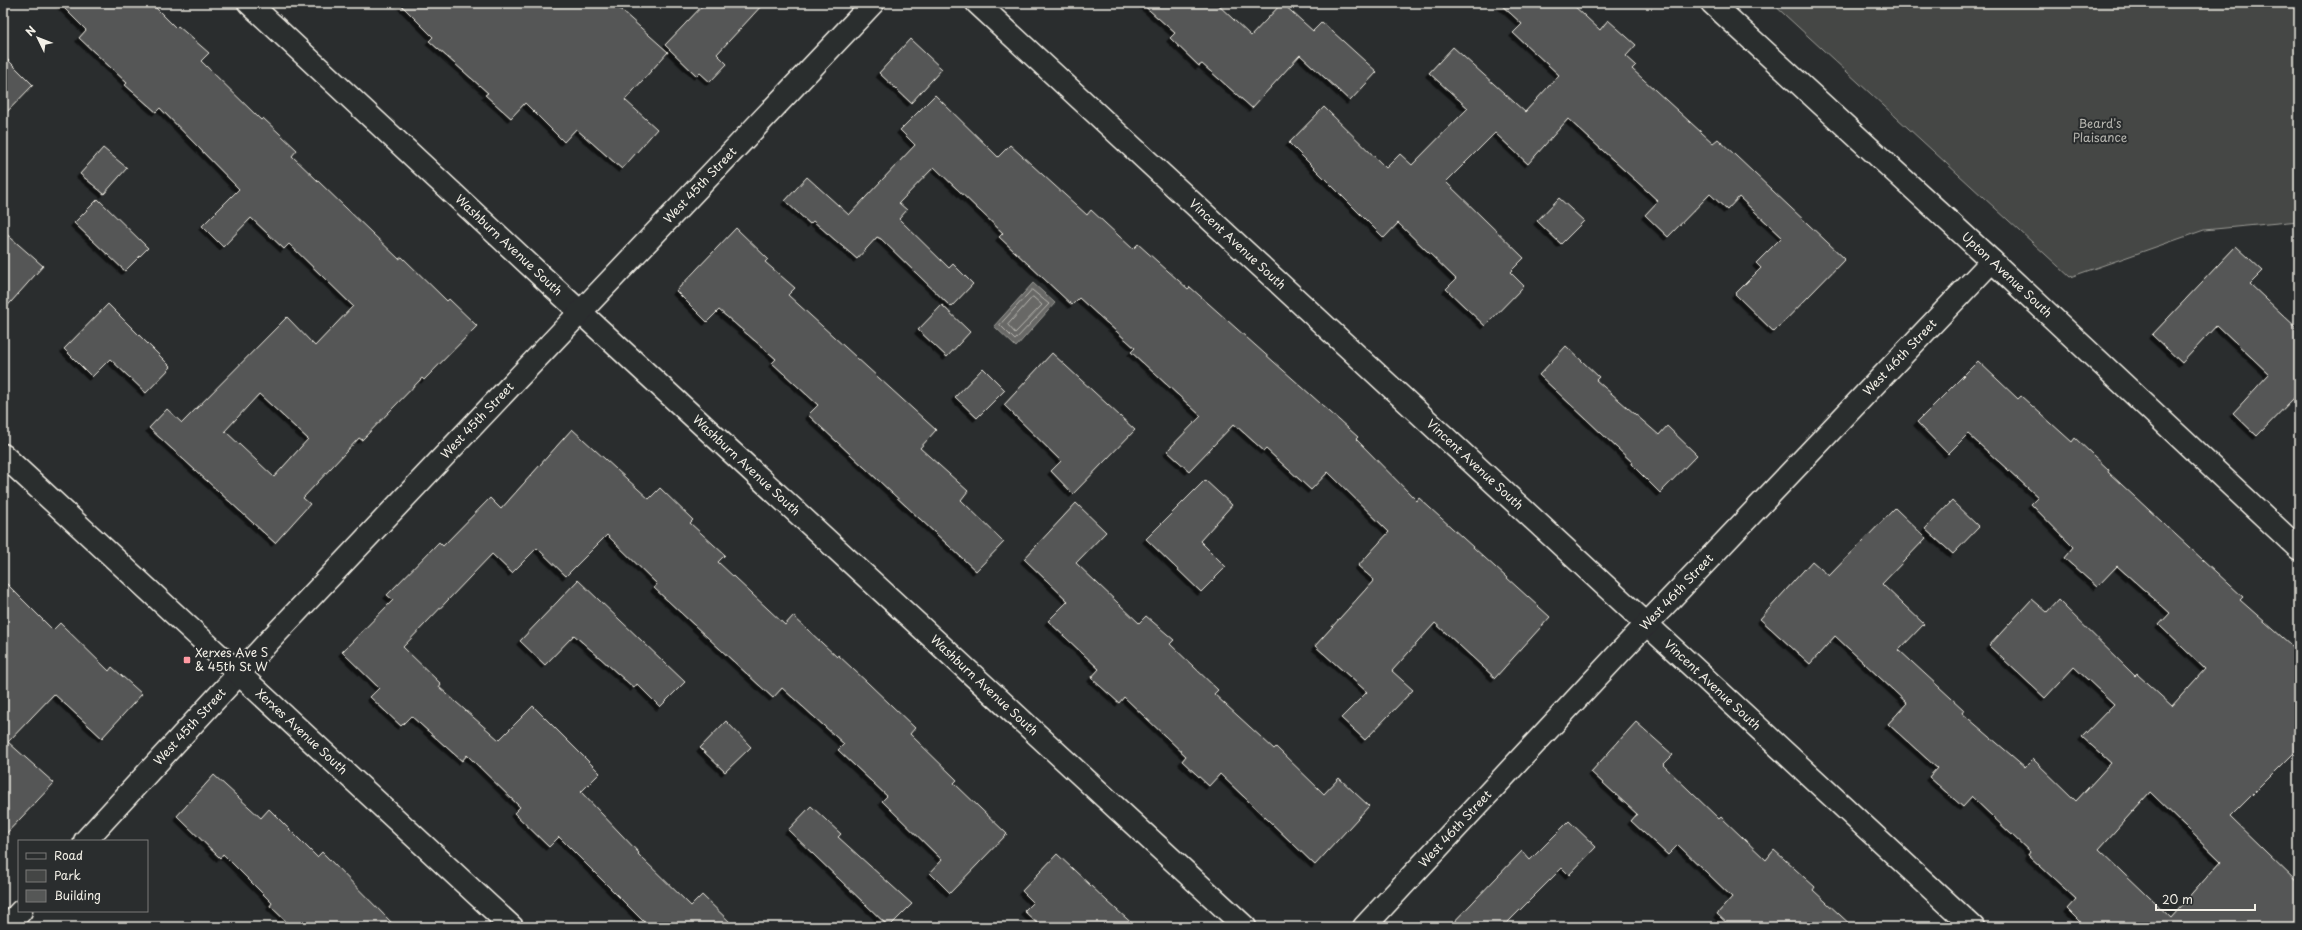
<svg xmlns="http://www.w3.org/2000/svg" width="2302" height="930" viewBox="0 0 2302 930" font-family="'Playpen Sans',sans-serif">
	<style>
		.green { fill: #444645; stroke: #9c9c96 }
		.water { fill: #676866; stroke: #9f9f9a }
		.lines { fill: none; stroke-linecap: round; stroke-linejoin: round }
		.shore { stroke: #bcbab4; stroke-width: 1 }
		.building { fill: #555756; stroke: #f4f1e8; fill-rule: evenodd; filter: url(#shadow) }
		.minor-casing { stroke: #f4f1e8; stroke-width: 25 }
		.tertiary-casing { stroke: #f4f1e8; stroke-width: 25 }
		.minor { stroke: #2a2d2e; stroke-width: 22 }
		.tertiary { stroke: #2a2d2e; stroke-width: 22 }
		.poi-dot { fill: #ff9aa2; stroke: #2a2d2e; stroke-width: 1.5 }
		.labels { text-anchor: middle; stroke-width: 4; stroke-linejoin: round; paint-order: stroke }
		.park-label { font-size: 12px; fill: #b6b5af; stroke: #2a2d2e }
		.street-label { font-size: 12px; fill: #f4f1e8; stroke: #2a2d2e }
		.poi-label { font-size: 12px; fill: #f4f1e8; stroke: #2a2d2e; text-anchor: start }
	</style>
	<defs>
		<filter id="shadow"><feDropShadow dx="-3.5" dy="3.5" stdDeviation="0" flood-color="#0009"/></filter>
	</defs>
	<rect width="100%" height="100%" fill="#2a2d2e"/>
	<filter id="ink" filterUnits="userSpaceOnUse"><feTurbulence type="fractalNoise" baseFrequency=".025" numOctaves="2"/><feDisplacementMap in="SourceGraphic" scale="8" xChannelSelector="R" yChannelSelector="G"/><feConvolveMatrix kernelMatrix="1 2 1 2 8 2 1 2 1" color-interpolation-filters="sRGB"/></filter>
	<g filter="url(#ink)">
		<!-- green -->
		<path class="green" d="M1772 3H2299V221L2204 230 2070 277Z"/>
		<!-- water -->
		<path class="water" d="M1033 283 1055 303 1016 347 994 326Z"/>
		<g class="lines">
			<!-- shore -->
			<g class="shore">
				<path d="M1032 290 1049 304 1015 340 1000 325Z"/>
				<path d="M1033 297 1042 305 1015 333 1008 325Z"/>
			</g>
		</g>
		<!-- building -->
		<g class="building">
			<path d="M59 3H151L176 28 178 26 209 53 201 61 261 120 263 118 297 150 292 156 399 259 402 257 447 301 449 299 477 326 424 380 422 378 362 440 359 438 303 498 310 504 275 543 149 428 167 409 182 423 287 317 315 346 353 306 289 244 284 249 251 218 223 247 202 226 239 189 160 108 156 112 125 85 127 83 79 38 86 30ZM259 394 308 439 274 477 225 431Z"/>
			<path d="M399 3H613L668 52 625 100 657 129 622 169 576 129 564 142 525 103 511 118 485 95 488 93 429 41 433 37Z"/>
			<path d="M705 3H764L717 54 727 64 710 82 700 73 697 76 665 45Z"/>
			<path d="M1141 3H1216L1251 36 1282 3 1313 31 1322 22 1377 72 1350 101 1300 55 1252 108 1202 64 1199 66 1170 38 1175 33Z"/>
			<path d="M1499 3H1571L1600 30 1608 20 1636 45 1626 56 1636 65 1632 69 1713 143 1718 139 1845 259 1774 332 1735 294 1761 268 1756 263 1782 237 1739 197 1727 210 1710 194 1668 237 1645 215 1658 201 1568 119 1528 164 1495 133 1446 182 1524 258 1510 272 1524 286 1485 326 1446 289 1456 279 1398 223 1384 238 1289 143 1324 107 1386 168 1400 154 1412 165 1468 108 1429 73 1453 47 1525 112 1559 75 1513 33 1522 24Z"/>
			<path d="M910 39 942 69 911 103 879 73Z"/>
			<path d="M3 55 33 85 3 116Z"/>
			<path d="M935 95 998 157 1010 145 1087 215 1091 210 1133 249 1138 244 1188 289 1190 287 1358 437 1356 439 1417 501 1419 498 1550 617 1495 678 1435 623 1392 671 1413 690 1365 740 1341 718 1367 692 1315 646 1374 580 1358 566 1389 532 1328 472 1311 490 1266 449 1264 451 1234 424 1189 471 1167 451 1201 416 1131 352 1135 348 1079 298 1072 305 999 237 1003 233 934 167 899 203 907 210 899 219 949 268 953 264 973 284 951 307 881 239 877 237 857 259 813 221 810 224 785 201 807 177 849 215 915 145 900 130Z"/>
			<path d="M103 148 127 168 104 194 80 174Z"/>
			<path d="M1559 198 1584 221 1561 244 1537 221Z"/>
			<path d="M98 199 148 248 125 271 74 223Z"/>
			<path d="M736 228 768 259 765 262 795 288 788 295 936 430 920 448 968 491 961 500 1004 542 976 571 808 415 818 405 772 363 776 359 719 310 707 322 676 291Z"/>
			<path d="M3 231 43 266 3 311Z"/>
			<path d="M2236 246 2263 271 2250 284 2299 330V400L2295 397 2257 436 2233 413 2269 374 2217 325 2182 363 2152 335Z"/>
			<path d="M108 304 171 367 146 393 110 359 92 377 64 349Z"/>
			<path d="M942 305 970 332 947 357 918 330Z"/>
			<path d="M1566 346 1599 377 1596 380 1659 435 1667 426 1697 455 1660 493 1631 464 1632 462 1539 375Z"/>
			<path d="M1052 353 1135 430 1073 494 1051 471 1061 461 1004 405Z"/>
			<path d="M1978 361 2018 399 2021 396 2072 442 2075 438 2109 470 2108 472 2243 597 2240 600 2299 652V748L2230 817 2299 884V927H2085L2067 909 2076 899 2028 855 2030 852 1972 797 1963 807 1929 777 1937 768 1888 724 1907 703 1835 636 1810 664 1760 619 1812 561 1829 576 1895 508 1926 538 1882 584 1924 624 1899 650 1964 710 1962 713 2025 767 2033 759 2076 801 2111 763 2082 737 2114 704 2074 667 2045 698 1989 646 2032 599 2047 612 2058 600 2135 676 2137 674 2172 706 2205 669 2159 625 2170 613 2117 566 2097 587 2064 558 2073 547 2031 504 2038 497 1968 434 1948 454 1917 422ZM2150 792 2221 861 2171 918 2099 849Z"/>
			<path d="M983 368 1005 390 977 418 955 397Z"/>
			<path d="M572 429 649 499 660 488 693 520 690 523 725 555 718 562 785 625 793 616 837 657 838 655 868 683 915 728 910 734 957 780 954 783 1007 834 950 893 930 873 942 860 882 801 887 796 838 750 844 744 782 688 773 698 654 588 657 584 607 535 566 576 537 548 512 573 492 554 403 647 441 684 439 687 499 740 533 706 600 773 581 792 639 853 638 854 691 906 702 895 735 927H649L559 837 549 847 514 813 520 807 467 755 462 761 411 716 401 726 370 697 379 688 342 652 393 600 387 595 439 542 443 546 490 498 501 509Z"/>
			<path d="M1205 480 1232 505 1200 541 1226 567 1201 592 1146 539Z"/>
			<path d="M1952 501 1979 527 1953 554 1925 529Z"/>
			<path d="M1076 503 1106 532 1076 563 1139 623 1146 616 1174 640 1170 644 1218 690 1214 694 1274 749 1276 747 1324 794 1339 778 1369 806 1315 865 1220 774 1209 786 1182 761 1186 756 1124 697 1119 703 1091 678 1099 669 1048 621 1068 601 1024 559Z"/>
			<path d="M3 580 53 630 60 623 109 671 112 667 142 694 102 738 54 694 8 742 54 783 3 837Z"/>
			<path d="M578 580 685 682 660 707 637 684 634 688 574 635 545 665 520 641Z"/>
			<path d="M726 721 751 747 725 772 700 748Z"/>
			<path d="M1636 722 1673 755 1663 765 1719 819 1721 817 1766 860 1774 850 1815 887 1813 890 1853 927H1731L1717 914 1732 897 1678 845 1668 855 1631 821 1637 814 1591 772Z"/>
			<path d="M214 775 261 818 269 809 317 857 322 852 396 927H292L270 906 272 903 223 854 220 858 177 816Z"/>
			<path d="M811 806 841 834 838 837 912 904 889 927 788 830Z"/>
			<path d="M1569 821 1596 847 1569 875 1562 868 1503 927H1449L1522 851 1530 860Z"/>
			<path d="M1057 854 1107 901 1136 927H1041L1024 911 1033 902 1022 891Z"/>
		</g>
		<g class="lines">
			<defs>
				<g id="minor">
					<path id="s1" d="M249 3 550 284 1245 927"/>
					<path id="s2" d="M977 3 1973 927"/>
					<path id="s3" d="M85 841 269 641 873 3"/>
					<path d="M6 927 21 911"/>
					<path id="s4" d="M1364 927 1622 650 1992 261"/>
				</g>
				<g id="tertiary">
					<path id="s5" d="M1712 3 1992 261 2299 549"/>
					<path id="s6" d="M3 455 512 927"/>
				</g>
			</defs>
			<!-- minor casing -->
			<use href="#minor" class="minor-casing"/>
			<!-- tertiary casing -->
			<use href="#tertiary" class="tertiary-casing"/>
			<!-- minor -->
			<use href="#minor" class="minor"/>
			<!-- tertiary -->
			<use href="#tertiary" class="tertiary"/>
		</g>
	</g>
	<!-- markers -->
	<rect class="poi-dot" x="183" y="656" width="8" height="8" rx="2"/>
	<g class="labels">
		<!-- park labels -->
		<g class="park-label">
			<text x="2100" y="128">Beard's<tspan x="2100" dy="14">Plaisance</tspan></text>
		</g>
		<!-- street labels -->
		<g class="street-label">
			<text dy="4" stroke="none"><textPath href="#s3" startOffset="899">West 45th Street</textPath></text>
			<text dy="4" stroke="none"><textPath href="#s2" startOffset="355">Vincent Avenue South</textPath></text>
			<text dy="4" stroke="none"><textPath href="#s1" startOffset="355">Washburn Avenue South</textPath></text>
			<text dy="4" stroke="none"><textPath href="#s5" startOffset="401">Upton Avenue South</textPath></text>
			<text dy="4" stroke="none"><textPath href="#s4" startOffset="782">West 46th Street</textPath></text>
			<text dy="4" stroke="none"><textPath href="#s3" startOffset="575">West 45th Street</textPath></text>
			<text dy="4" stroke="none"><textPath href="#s2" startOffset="679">Vincent Avenue South</textPath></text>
			<text dy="4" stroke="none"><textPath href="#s1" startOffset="679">Washburn Avenue South</textPath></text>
			<text dy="4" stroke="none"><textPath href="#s4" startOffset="458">West 46th Street</textPath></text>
			<text dy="4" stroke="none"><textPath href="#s2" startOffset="1003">Vincent Avenue South</textPath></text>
			<text dy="4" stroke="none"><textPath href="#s1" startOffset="1003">Washburn Avenue South</textPath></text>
			<text dy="4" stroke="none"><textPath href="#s3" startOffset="155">West 45th Street</textPath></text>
			<text dy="4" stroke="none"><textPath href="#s6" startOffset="407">Xerxes Avenue South</textPath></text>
			<text dy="4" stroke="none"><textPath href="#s4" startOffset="134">West 46th Street</textPath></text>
		</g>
		<!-- poi labels -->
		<g class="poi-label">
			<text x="195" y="657">Xerxes Ave S<tspan x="195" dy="14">&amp; 45th St W</tspan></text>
		</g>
	</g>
	<!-- margin -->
	<rect width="2302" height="930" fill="none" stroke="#2a2d2e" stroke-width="16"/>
	<rect x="8" y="8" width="2286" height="914" fill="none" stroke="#f4f1e8" stroke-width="1.5" filter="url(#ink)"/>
	<!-- legend -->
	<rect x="18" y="840" width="130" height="72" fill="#2a2d2e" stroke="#7b7b78"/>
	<rect x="26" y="853" width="20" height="6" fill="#2a2d2e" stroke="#7b7b78"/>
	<text x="54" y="860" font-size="12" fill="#f4f1e8">Road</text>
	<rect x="26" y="870" width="20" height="12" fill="#444645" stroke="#7b7b78"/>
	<text x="54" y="880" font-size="12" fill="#f4f1e8">Park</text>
	<rect x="26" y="890" width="20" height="12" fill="#555756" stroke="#7b7b78"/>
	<text x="54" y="900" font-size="12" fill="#f4f1e8">Building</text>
	<!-- north arrow -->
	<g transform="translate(38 38) rotate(313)" stroke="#2a2d2e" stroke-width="3" paint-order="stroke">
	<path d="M0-3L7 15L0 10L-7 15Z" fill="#f4f1e8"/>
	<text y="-6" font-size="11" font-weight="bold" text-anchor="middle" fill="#f4f1e8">N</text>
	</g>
	<!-- scale -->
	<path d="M2156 904v6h99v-6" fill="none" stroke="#f4f1e8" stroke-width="2"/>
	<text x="2162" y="904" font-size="12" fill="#f4f1e8" stroke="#2a2d2e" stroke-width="3" paint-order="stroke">20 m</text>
</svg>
